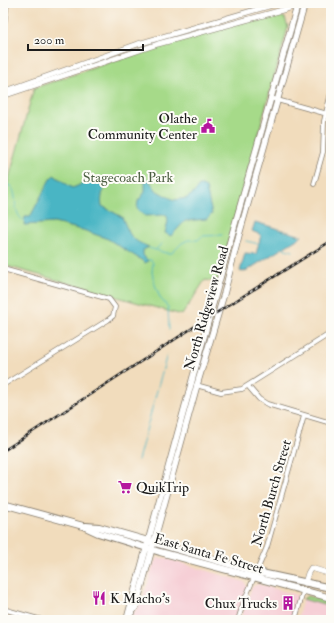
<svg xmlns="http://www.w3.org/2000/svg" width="334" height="623" viewBox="0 0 334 623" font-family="'IM FELL Double Pica',serif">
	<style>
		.built { fill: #f6cfd6 }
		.green { fill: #a6da89; stroke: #617b52 }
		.water { fill: #48b5c4; stroke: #326870 }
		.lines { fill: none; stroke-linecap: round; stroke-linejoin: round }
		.stream { stroke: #48b5c4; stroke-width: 1 }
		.minor-casing { stroke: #867c6c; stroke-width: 5.5 }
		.tertiary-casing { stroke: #867c6c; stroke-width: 6 }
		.secondary-casing { stroke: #867c6c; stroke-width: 7 }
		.primary-casing { stroke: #867c6c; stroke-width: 8 }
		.minor { stroke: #fff; stroke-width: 4 }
		.tertiary { stroke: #fff; stroke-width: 5 }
		.secondary { stroke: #fff; stroke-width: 5.5 }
		.primary { stroke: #fff; stroke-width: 6 }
		.rail-casing { stroke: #1c1c1c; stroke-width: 2.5 }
		.rail { stroke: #fdfcf7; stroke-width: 1; stroke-dasharray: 3; stroke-linecap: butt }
		.labels { text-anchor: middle; stroke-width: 4; stroke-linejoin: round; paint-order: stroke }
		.poi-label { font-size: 14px; fill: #1c1c1c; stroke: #fdfcf7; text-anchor: end }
		.park-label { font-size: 14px; fill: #4c5e42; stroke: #fdfcf7 }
		.street-label { font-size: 14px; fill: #1c1c1c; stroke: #fdfcf7 }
	</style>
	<rect width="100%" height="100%" fill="#fdfcf7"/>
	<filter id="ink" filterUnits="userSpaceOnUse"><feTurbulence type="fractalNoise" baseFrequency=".025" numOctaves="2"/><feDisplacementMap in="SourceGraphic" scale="8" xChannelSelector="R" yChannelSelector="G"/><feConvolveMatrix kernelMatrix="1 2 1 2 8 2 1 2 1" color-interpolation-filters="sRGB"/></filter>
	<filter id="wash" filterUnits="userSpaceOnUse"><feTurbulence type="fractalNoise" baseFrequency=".012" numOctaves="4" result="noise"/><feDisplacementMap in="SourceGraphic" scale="16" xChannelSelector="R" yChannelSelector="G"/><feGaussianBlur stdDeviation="0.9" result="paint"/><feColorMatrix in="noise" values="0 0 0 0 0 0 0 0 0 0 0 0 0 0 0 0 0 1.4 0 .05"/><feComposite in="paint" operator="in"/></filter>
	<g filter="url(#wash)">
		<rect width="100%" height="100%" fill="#f1dcbc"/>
		<!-- built -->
		<g class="built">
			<path d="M158 558H165L245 582 247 588 235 620H128L142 601 154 563Z"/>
			<path d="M258 584 297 595 298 599 292 620H240L252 587Z"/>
			<path d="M303 599 331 607V620H297Z"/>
		</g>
		<!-- green -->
		<g class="green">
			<path d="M276 15 285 18 288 27 217 282 205 280 182 315 3 265V200L34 88 111 62 157 48 166 43 243 22 257 20Z"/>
			<path d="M307 596 331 602V607L303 599Z"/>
		</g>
		<!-- water -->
		<g class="water">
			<path d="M54 175 72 188C89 183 85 173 104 182 104 191 100 198 102 206L122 217C130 235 129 239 149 247L143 250V255L148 261 146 263 108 239 83 230 54 223 24 225 25 217H30L50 179Z"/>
			<path d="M148 179 157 191 174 200 187 198 194 193 199 186H202L206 188 212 214 207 219 185 221 171 236 165 233 168 221 167 216 164 215 145 216 137 209 138 201 145 192V180Z"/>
			<path d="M255 222 302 236 246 271 241 272 240 271 245 253 256 254 261 235 252 231Z"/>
		</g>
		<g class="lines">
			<!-- stream -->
			<g class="stream">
				<path d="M3 184 11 186C19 197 11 212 24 221"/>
				<path d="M246 241 259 244"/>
				<path d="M149 248 166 253H172L182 243 188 240H198L202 236 222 235"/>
				<path d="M282 248 293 251"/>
				<path d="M156 249 162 244"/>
				<path d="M147 260H151L153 263 152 272 154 282 160 298 168 307 169 330"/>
				<path d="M138 460 167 354"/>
			</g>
		</g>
	</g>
	<g filter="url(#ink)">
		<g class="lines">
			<defs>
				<g id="minor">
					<path d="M3 32 7 3"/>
					<path d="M270 98 331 115"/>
					<path d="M314 184 323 152 324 121 331 93"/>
					<path d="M3 269 109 299 115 307 113 316 108 320 3 385"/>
					<path d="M196 385 221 392 242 389 331 333"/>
					<path d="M248 386 259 399 267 404 331 423"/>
					<path d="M3 609 42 620"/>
					<path d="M238 620 244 601 267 547 304 416"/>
					<path d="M295 620 303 592"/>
				</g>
				<g id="tertiary">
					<path d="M3 92 138 44 279 3"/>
					<path d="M3 96 158 44 297 6"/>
					<path d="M305 583 308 573 311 568 331 574"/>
				</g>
				<g id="secondary">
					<path d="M128 615 229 245 298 3"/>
					<path d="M127 618 136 607 197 385 224 294 239 235 305 3"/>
				</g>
				<g id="primary">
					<path d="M3 504 83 526 98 533 160 552 331 598"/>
					<path d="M86 526 99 527 257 572 331 588"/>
				</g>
			</defs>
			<!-- minor casing -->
			<use href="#minor" class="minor-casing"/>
			<!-- tertiary casing -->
			<use href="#tertiary" class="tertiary-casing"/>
			<!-- secondary casing -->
			<use href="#secondary" class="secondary-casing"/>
			<!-- primary casing -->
			<use href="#primary" class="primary-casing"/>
			<!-- minor -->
			<use href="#minor" class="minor"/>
			<!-- tertiary -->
			<use href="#tertiary" class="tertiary"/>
			<!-- secondary -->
			<use href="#secondary" class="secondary"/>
			<!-- primary -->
			<use href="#primary" class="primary"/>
			<defs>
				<path id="rail" d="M3 451 197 325 331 241"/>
			</defs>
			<!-- rail casing -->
			<use href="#rail" class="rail-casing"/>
			<!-- rail -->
			<use href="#rail" class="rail"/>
		</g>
	</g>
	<!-- icons -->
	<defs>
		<symbol id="civic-bare" viewBox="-9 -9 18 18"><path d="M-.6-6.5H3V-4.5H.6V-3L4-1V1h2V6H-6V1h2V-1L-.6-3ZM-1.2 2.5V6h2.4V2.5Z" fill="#b5179e" stroke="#fdfcf7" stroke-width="2.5" paint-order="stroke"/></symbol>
		<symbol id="supermarket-bare" viewBox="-9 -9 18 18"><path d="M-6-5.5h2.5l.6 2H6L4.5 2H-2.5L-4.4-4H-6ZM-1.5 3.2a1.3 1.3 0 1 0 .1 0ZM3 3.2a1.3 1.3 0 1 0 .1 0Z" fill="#b5179e" stroke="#fdfcf7" stroke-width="2.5" paint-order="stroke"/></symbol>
		<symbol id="restaurant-bare" viewBox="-9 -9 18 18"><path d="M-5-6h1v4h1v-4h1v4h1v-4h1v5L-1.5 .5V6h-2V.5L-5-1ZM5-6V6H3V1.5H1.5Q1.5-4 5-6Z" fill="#b5179e" stroke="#fdfcf7" stroke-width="2.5" paint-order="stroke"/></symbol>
		<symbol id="building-bare" viewBox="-9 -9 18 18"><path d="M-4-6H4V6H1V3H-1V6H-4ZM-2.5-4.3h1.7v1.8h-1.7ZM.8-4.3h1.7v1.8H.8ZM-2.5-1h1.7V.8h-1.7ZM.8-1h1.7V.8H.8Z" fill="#b5179e" stroke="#fdfcf7" stroke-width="2.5" paint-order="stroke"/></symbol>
	</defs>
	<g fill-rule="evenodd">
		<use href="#civic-bare" x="198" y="116" width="20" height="20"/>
		<use href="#supermarket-bare" x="115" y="477" width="20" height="20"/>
		<use href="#restaurant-bare" x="89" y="588" width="20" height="20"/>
		<use href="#building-bare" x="278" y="593" width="20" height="20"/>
	</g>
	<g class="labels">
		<!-- poi labels -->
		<g class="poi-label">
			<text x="197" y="123">Olathe<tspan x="197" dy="16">Community Center</tspan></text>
			<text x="136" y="492" text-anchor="start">QuikTrip</text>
			<text x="110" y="603" text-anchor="start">K Macho's</text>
			<text x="277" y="608">Chux Trucks</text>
		</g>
		<!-- park labels -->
		<g class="park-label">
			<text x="128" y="182">Stagecoach Park</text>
		</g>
		<!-- street labels -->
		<g class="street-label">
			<text transform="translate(206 308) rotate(-74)" y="5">North Ridgeview Road</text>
			<text transform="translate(271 493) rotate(-74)" y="5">North Burch Street</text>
			<text transform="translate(209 553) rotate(16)" y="5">East Santa Fe Street</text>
		</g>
	</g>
	<!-- margin -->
	<rect width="334" height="623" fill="none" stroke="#fdfcf7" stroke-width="16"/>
	<!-- scale -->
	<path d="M28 44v6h115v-6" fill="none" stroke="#1c1c1c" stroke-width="2"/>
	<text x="34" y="44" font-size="12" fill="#1c1c1c" stroke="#fdfcf7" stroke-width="3" paint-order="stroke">200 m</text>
</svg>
